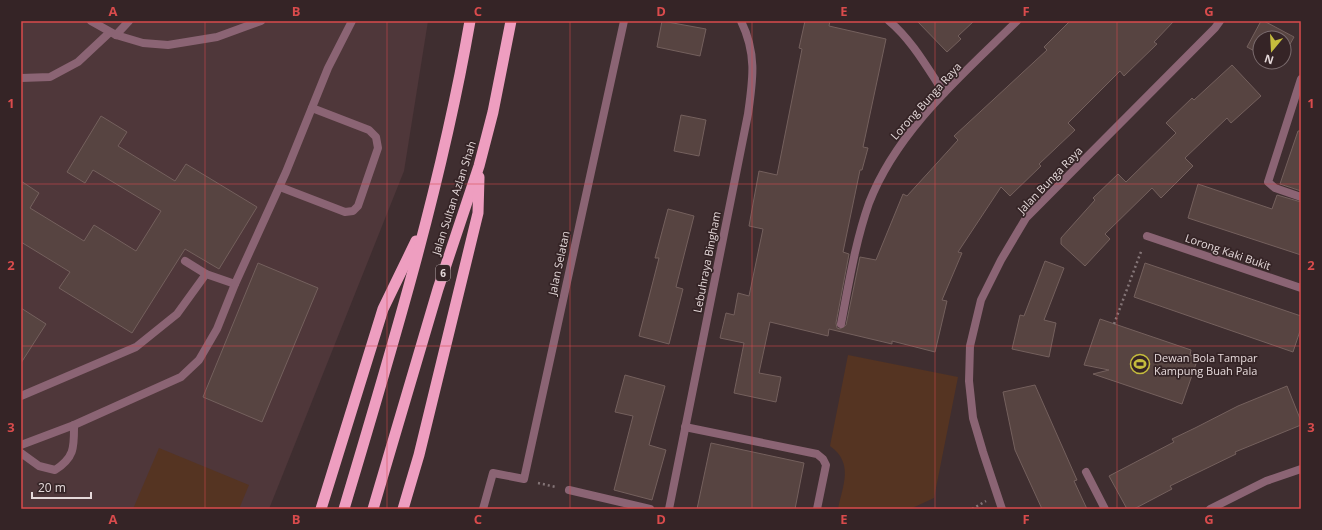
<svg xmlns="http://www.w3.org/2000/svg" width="1322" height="530" viewBox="0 0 1322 530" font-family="'Open Sans',sans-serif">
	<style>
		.built { fill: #4f373a }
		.green { fill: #553422 }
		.building { fill: #574441; stroke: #74605d }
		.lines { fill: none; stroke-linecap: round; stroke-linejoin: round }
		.path { stroke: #847577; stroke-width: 2.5; stroke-dasharray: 2 3; stroke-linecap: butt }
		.service { stroke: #8b6474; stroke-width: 8 }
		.minor { stroke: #8b6474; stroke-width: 8 }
		.trunk { stroke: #ee9ec0; stroke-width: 11 }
		.grid { fill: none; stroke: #d94b4c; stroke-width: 1; stroke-opacity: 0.55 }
		.labels { text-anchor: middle; stroke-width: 3.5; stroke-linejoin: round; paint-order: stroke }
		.shield { fill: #352426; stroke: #b0a3a4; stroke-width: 1 }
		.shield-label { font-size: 10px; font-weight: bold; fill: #e5d9da }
		.street-label { font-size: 11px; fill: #e5d9da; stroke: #352426 }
		.poi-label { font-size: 11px; fill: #e5d9da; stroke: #352426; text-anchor: start }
		.neatline { fill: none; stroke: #d94b4c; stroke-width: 1.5 }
		.grid-label { font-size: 13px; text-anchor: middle; font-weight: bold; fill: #d94b4c }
	</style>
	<rect width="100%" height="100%" fill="#3f2e30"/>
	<!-- built -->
	<path class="built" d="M21 21H428L404 171 269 509H21Z"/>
	<!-- green -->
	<g class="green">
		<path d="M848 355 958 377 934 498 910 509H838C843 485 854 463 830 446Z"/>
		<path d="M159 448 249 485 239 509H133Z"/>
	</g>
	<!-- building -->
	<g class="building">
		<path d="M662 21 706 29 700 56 657 47Z"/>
		<path d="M805 21H830L829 26 886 39 863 147 868 148 862 170H860L843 252 849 254 836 323 837 328 840 329 846 325 860 257 876 260 903 194 907 196 958 140 954 136 1047 50 1044 47 1070 21H1174L1154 42 1157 44 1124 76 1120 71 1068 123 1075 130 1039 164 1041 166 1010 196 1001 187 958 252 962 253 942 300 947 301 935 352 892 341V344L829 329 828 336 770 322 759 373 781 377 776 402 734 393 744 343 720 338 726 313 734 315 738 293 749 296 763 229 749 226 759 171 777 175 802 49 799 48Z"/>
		<path d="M917 21H974L958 36 961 39 947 52Z"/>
		<path d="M1261 21H1264L1294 37 1284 55V38H1260V54L1247 47Z"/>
		<path d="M1232 65 1261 96 1231 123 1227 118 1185 158 1193 166 1161 198 1152 188 1105 234 1110 239 1085 266 1061 244V238L1095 200 1093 198 1118 174 1126 182 1176 133 1166 123 1192 98 1194 100Z"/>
		<path d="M681 115 706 120 699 156 674 151Z"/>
		<path d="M101 116 127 132 118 146 175 181 186 164 257 207 219 269 185 249 132 333 59 288 70 272 21 242V181L39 193 30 208 84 241 94 225 136 251 161 211 93 170 85 183 67 172Z"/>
		<path d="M1298 131H1301V191L1280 184Z"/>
		<path d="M1198 184 1272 209 1277 195 1301 202V255L1188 218Z"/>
		<path d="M668 209 694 216 676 287 683 289 669 344 639 336 659 258H655Z"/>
		<path d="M1045 261 1064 268 1044 320 1056 323 1049 357 1012 349 1020 315 1024 316Z"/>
		<path d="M258 263 318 288 262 422 203 397Z"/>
		<path d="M1145 263 1301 316V328L1293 352 1134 297Z"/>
		<path d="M21 308 46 324 21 363Z"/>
		<path d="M1100 319 1191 350 1190 355 1198 358 1182 404 1093 374 1109 370 1084 365Z"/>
		<path d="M625 375 665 386 649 445 666 450 652 500 614 490 633 416 615 412Z"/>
		<path d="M1035 385 1077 480 1074 481 1087 509H1042L1015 450 1003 392Z"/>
		<path d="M1287 386 1301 421V425L1235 452 1236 454 1170 486 1172 489 1134 509H1127L1109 476 1174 442 1172 439 1195 428 1238 406Z"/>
		<path d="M711 443 804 463 795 509H697Z"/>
	</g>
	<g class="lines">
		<!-- path -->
		<g class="path">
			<path d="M1114 324 1142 249"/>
			<path d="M538 483 556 487"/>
			<path d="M972 509 986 501"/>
		</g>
		<!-- service -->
		<g class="service">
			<path d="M91 21 116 35 143 43 168 45 217 37 261 21"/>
			<path d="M116 35 129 21"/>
			<path d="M21 78 50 77 78 62 109 33"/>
			<path d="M1301 79 1268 182 1275 188 1301 197"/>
			<path d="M280 187 345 212 353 211 358 206 378 148 376 137 369 130 312 108"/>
			<path d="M185 261 206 274"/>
			<path d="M21 396 136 347 177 314 206 274 235 284"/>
			<path d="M685 427 817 454 823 459 826 465 817 509"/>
			<path d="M21 445 74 425 181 377 199 360 217 329 235 284 286 172 328 68 352 21"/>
			<path d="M21 453 39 466 55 470C75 457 74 447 74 425"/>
			<path d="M1086 472 1105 509"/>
			<path d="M569 490 650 509"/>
		</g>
		<!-- minor -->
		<g class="minor">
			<path d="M889 21C912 40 928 69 944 93"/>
			<path d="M1147 236 1301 288"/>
			<path d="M841 324C849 283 855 243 869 203 897 130 962 75 1017 21"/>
			<path d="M483 509 493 473 524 479 624 21"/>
			<path d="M669 509 748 114C753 79 757 54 741 21"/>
			<path d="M1002 509 983 452 973 418 969 381 970 346 981 300 1001 260 1026 218 1215 28 1220 21"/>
			<path d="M1210 509 1266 481 1301 469"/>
		</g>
		<!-- trunk -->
		<g class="trunk">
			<path d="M321 509 383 309 416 241"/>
			<path d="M344 509C392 348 441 187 470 21"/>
			<path d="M373 509 438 289 479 166 493 112 511 21"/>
			<path d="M403 509 419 455 478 213 479 177"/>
		</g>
	</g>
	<!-- grid -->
	<path class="grid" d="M205 21V509M387 21V509M570 21V509M752 21V509M935 21V509M1117 21V509M21 184H1301M21 346H1301"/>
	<!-- icons -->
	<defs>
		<symbol id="stadium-ring" viewBox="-11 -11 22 22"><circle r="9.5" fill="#352426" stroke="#c5bc3d" stroke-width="1.5"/><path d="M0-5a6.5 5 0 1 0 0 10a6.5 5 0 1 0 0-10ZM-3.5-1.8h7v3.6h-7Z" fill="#c5bc3d"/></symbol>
	</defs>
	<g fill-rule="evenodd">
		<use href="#stadium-ring" x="1129" y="353" width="22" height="22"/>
	</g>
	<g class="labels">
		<!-- shield labels -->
		<rect class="shield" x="436" y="265" width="14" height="16" rx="3"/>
		<g class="shield-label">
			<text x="443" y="277">6</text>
		</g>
		<!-- street labels -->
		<g class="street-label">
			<text transform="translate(926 101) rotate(-48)" y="4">Lorong Bunga Raya</text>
			<text transform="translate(1050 180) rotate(-46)" y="4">Jalan Bunga Raya</text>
			<text transform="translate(454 198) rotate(-72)" y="4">Jalan Sultan Azlan Shah</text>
			<text transform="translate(1228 252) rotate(19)" y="4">Lorong Kaki Bukit</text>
			<text transform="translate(707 262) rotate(-79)" y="4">Lebuhraya Bingham</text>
			<text transform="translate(559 263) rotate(-78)" y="4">Jalan Selatan</text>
		</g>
		<!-- poi labels -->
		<g class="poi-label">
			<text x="1154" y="362">Dewan Bola Tampar<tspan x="1154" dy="13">Kampung Buah Pala</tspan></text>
		</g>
	</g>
	<!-- border -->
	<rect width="1322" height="530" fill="none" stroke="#352426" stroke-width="44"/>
	<!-- north arrow -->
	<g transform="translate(1272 50) rotate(198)"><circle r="19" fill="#352426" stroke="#7b6c6e"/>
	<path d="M0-3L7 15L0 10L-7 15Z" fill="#c5bc3d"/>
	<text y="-6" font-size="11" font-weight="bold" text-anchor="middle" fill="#e5d9da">N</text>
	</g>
	<!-- scale -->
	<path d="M32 492v6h59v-6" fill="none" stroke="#e5d9da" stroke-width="2"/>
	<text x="38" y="492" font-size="12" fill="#e5d9da" stroke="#352426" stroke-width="3" paint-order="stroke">20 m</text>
	<rect x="22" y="22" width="1278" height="486" class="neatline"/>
	<g class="grid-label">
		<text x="113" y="16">A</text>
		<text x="296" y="16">B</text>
		<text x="478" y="16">C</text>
		<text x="661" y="16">D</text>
		<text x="844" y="16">E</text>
		<text x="1026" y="16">F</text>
		<text x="1209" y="16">G</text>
		<text x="11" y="108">1</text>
		<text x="1311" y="108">1</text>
		<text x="11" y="270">2</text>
		<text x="1311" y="270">2</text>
		<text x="11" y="432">3</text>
		<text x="1311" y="432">3</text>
		<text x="113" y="524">A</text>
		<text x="296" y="524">B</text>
		<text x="478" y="524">C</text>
		<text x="661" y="524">D</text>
		<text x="844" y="524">E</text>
		<text x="1026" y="524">F</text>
		<text x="1209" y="524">G</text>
	</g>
</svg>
